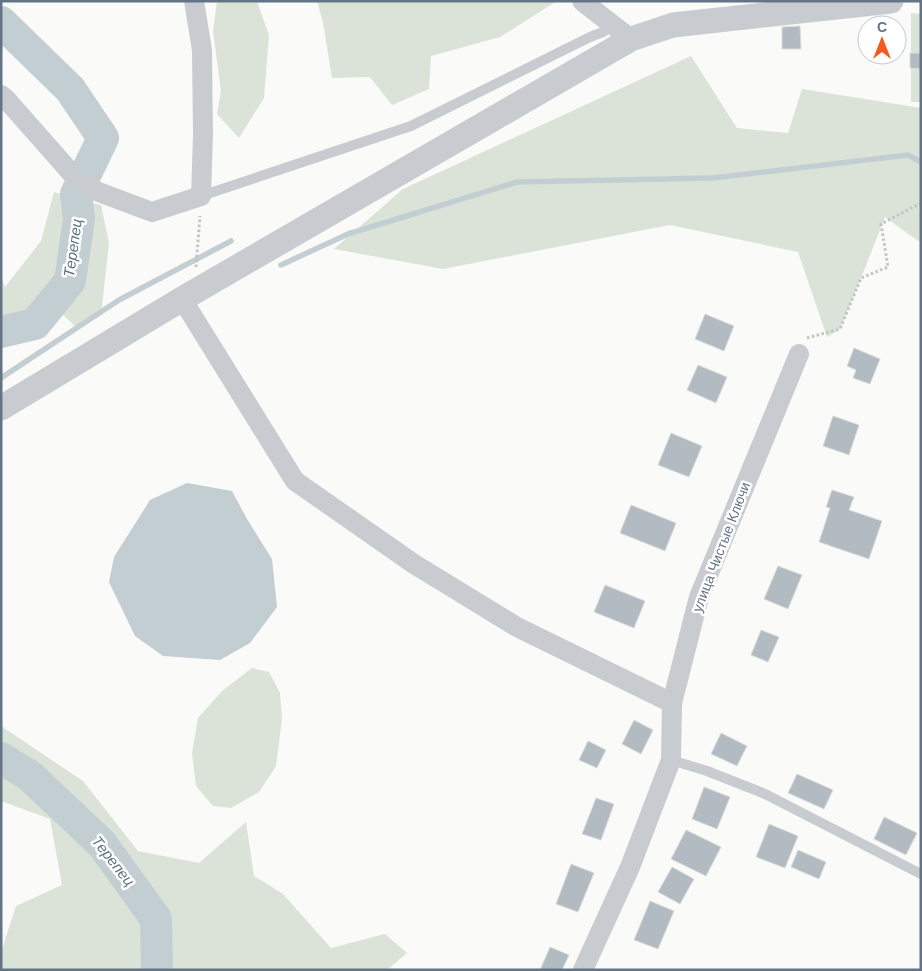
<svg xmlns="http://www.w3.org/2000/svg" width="922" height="971" viewBox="0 0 922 971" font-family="'Work Sans',sans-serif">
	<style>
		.green { fill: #dbe3d8 }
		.water { fill: #c3ced3 }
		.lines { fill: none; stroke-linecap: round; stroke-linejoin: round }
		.stream { stroke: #c3ced3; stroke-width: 5.5 }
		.river { stroke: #c3ced3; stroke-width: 32 }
		.building { fill: #b2bac2; stroke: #dcdcda }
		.path { stroke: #c1c4c6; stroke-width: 3; stroke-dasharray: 2.5 2.5; stroke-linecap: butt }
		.service { stroke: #c8ccd0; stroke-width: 10 }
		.minor { stroke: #c8ccd0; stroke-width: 20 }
		.tertiary { stroke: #c8ccd0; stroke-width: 25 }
		.labels { text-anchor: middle; stroke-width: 5; stroke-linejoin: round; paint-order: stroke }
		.street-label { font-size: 14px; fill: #627486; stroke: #fff }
		.water-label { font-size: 15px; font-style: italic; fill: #5d747e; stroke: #fff }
	</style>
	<rect width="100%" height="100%" fill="#fafaf8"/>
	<!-- green -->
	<g class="green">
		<path d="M217 1H257L269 35 264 98 239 138 217 114 221 91 213 31Z"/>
		<path d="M317 1H557L500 37 431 56 429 89 392 105 370 77 332 78 323 23Z"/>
		<path d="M911 13 921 14V102H911Z"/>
		<path d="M691 56 737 128 788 133 802 89 921 108V243L885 217 861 278 840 329 827 337 798 252 670 225 443 269 334 249 403 189Z"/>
		<path d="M54 192 101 205 109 243 101 315 77 328 60 312 38 334 1 349V278L5 287 41 241Z"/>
		<path d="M252 668 269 672 280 693 282 719 276 766 259 792 231 808 213 806 196 786 192 753 198 718 222 691Z"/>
		<path d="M1 726 83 781 138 851 199 863 246 822 254 876 283 894 331 948 385 934 407 953 387 970H1V952L16 906 62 885 50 819 1 801Z"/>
	</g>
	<!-- water -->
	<path class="water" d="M187 483 232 491 247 519 272 559 277 607 250 643 220 660 163 656 135 636 109 582 114 557 150 500Z"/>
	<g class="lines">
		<!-- stream -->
		<g class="stream">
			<path d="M281 265 348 234 517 182 713 178 908 155 921 162"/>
			<path d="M1 378 119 300 231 241"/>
		</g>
		<!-- river -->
		<g class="river">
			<path d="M1 22 70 89 103 138 76 194 79 219 70 281 35 324 1 332"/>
			<path d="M1 758 30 776 102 844 156 919 157 970"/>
		</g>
	</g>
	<!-- building -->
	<g class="building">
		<path d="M800 26 801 49H782V27Z"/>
		<path d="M910 53H921V69L910 68Z"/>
		<path d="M705 314 734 326 724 351 695 339Z"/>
		<path d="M854 348 880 359 870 384 853 378 856 370 847 366Z"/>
		<path d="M698 365 727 377 716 403 687 390Z"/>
		<path d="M833 416 859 425 849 455 823 446Z"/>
		<path d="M671 433 702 446 689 477 658 465Z"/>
		<path d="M832 490 854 497 849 510 882 521 869 559 819 542 830 508 826 507Z"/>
		<path d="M631 505 676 523 665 551 620 533Z"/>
		<path d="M778 566 802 575 788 609 764 599Z"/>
		<path d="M605 585 645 601 634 628 594 612Z"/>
		<path d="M761 630 779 637 768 662 751 655Z"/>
		<path d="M634 720 653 730 641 754 622 744Z"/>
		<path d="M721 733 747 746 737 766 711 754Z"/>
		<path d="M588 741 606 750 597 768 579 760Z"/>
		<path d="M797 774 833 790 824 809 788 793Z"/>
		<path d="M704 787 730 797 717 829 692 819Z"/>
		<path d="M596 798 614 804 601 840 582 834Z"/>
		<path d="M884 817 917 833 906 855 874 839Z"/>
		<path d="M769 824 798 836 785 868 756 857Z"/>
		<path d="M686 830 721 847 706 876 671 859Z"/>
		<path d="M798 850 826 862 819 879 791 867Z"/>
		<path d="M571 864 594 873 578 912 556 904Z"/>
		<path d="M672 867 694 879 680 904 658 892Z"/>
		<path d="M650 901 674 911 658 949 634 940Z"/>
		<path d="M550 947 569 955 562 970H540Z"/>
	</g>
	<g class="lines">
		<!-- path -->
		<g class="path">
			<path d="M196 267 200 216"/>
			<path d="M807 338 840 329 861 278 888 267 881 224 921 203"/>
		</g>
		<!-- service -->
		<g class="service">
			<path d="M201 196 411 126 590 37 603 32 612 25"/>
			<path d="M671 760 707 771 763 793 921 874"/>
		</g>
		<!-- minor -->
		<g class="minor">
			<path d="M582 1 631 39"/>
			<path d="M1 95 7 100 73 175 96 191 152 212 201 196 203 135 202 50 194 1"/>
			<path d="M182 299 295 481 414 564 517 627 672 703"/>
			<path d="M583 970 630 867 671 760 672 703 699 597 799 354"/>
		</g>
		<!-- tertiary -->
		<path class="tertiary" d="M1 408 182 299 631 39 673 25 891 1"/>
	</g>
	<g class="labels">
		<!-- street labels -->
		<g class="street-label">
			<text transform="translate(721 547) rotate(-69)" y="5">улица Чистые Ключи</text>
		</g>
		<!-- water labels -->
		<g class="water-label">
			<text transform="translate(73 248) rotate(-82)" y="5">Терепец</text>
			<text transform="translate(113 861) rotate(52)" y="5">Терепец</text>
		</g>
	</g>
	<!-- border -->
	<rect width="922" height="971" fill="none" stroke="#627486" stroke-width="5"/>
	<!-- north arrow -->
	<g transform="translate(882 40)"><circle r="24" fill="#ffffff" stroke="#c0c7cf"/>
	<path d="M0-4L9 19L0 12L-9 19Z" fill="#f45a1e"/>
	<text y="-8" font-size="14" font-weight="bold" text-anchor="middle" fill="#627486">С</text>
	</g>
</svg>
